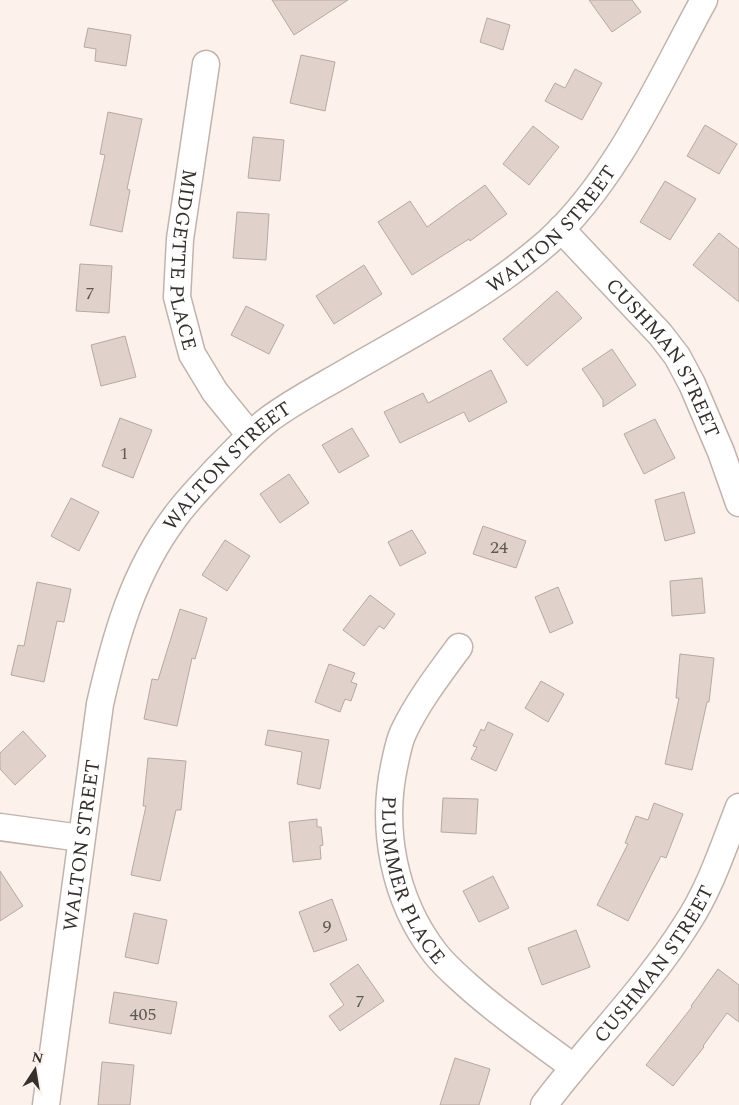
<svg xmlns="http://www.w3.org/2000/svg" width="739" height="1105" viewBox="0 0 739 1105" font-family="Spectral,serif">
	<style>
		.building { fill: #e0d2ca; stroke: #b7a9a2 }
		.lines { fill: none; stroke-linecap: round; stroke-linejoin: round }
		.street-casing { stroke: #c1b3ac; stroke-width: 29 }
		.street { stroke: #fff; stroke-width: 26 }
		.labels { text-anchor: middle; stroke-width: 5; stroke-linejoin: round; paint-order: stroke }
		.number-label { font-size: 18px; fill: #605854 }
		.street-label { font-size: 20px; fill: #35302d; stroke: #fdf1eb }
	</style>
	<rect width="100%" height="100%" fill="#fdf1eb"/>
	<!-- building -->
	<g class="building">
		<path d="M272 0H348L294 35Z"/>
		<path d="M589 0H632L641 12 612 32Z"/>
		<path d="M487 18 510 25 503 50 480 42Z"/>
		<path d="M88 28 131 35 126 66 95 61 96 49 84 47Z"/>
		<path d="M301 55 335 62 325 111 290 103Z"/>
		<path d="M575 69 602 83 582 120 545 101 555 83 565 88Z"/>
		<path d="M108 112 142 119 127 189 130 190 122 232 90 225 105 155 100 154Z"/>
		<path d="M705 125 737 144 719 174 687 156Z"/>
		<path d="M533 126 559 147 529 185 503 164Z"/>
		<path d="M253 137 284 140 280 181 248 178Z"/>
		<path d="M665 181 696 199 670 240 640 222Z"/>
		<path d="M485 185 507 214 470 241 469 239 412 275 378 222 410 201 427 227Z"/>
		<path d="M237 212 269 214 266 260 233 258Z"/>
		<path d="M719 233 739 249V302L693 265Z"/>
		<path d="M80 264 112 266 109 313 76 311Z"/>
		<path d="M364 265 382 294 334 324 316 296Z"/>
		<path d="M557 291 582 318 527 366 503 339Z"/>
		<path d="M246 306 284 325 269 354 231 335Z"/>
		<path d="M125 336 136 377 101 386 91 345Z"/>
		<path d="M612 349 636 385 603 407V400L582 369Z"/>
		<path d="M491 370 507 402 469 422 464 412 400 443 384 412 423 393 428 403Z"/>
		<path d="M120 418 152 430 133 478 102 466Z"/>
		<path d="M655 419 675 458 644 474 624 434Z"/>
		<path d="M352 428 369 456 339 473 322 445Z"/>
		<path d="M289 474 309 503 280 523 260 494Z"/>
		<path d="M684 492 695 533 665 541 655 500Z"/>
		<path d="M71 498 99 512 79 551 51 536Z"/>
		<path d="M483 526 526 541 516 568 473 554Z"/>
		<path d="M412 530 426 553 400 566 388 542Z"/>
		<path d="M225 540 250 556 227 591 202 575Z"/>
		<path d="M702 578 705 613 672 616 670 581Z"/>
		<path d="M37 582 71 589 64 622 57 621 44 682 11 675 18 645 24 646Z"/>
		<path d="M558 587 573 623 550 633 535 597Z"/>
		<path d="M370 595 395 614 384 629 379 626 364 646 343 630Z"/>
		<path d="M180 609 207 618 195 659 192 658 177 726 144 719 152 679 158 680Z"/>
		<path d="M680 654 714 658 709 702H707L692 770 665 764 679 698H676Z"/>
		<path d="M329 664 355 673 351 682 357 684 351 701 345 699 340 712 315 702Z"/>
		<path d="M541 681 564 694 548 722 525 708Z"/>
		<path d="M488 722 513 734 496 771 471 759 477 747 473 746 481 729 484 731Z"/>
		<path d="M268 730 329 740 320 789 297 784 302 752 265 745Z"/>
		<path d="M23 731 46 756 15 785 0 769V753Z"/>
		<path d="M148 758 186 761 181 810H176L160 881 131 875 146 806H143Z"/>
		<path d="M443 798 478 799 476 834 441 832Z"/>
		<path d="M654 803 683 814 666 858 661 856 628 921 597 905 628 844 625 843 636 816 648 820Z"/>
		<path d="M317 819V827H321L323 845 320 846 321 859 293 862 289 822Z"/>
		<path d="M0 871 23 906 0 921Z"/>
		<path d="M493 876 509 908 479 922 463 891Z"/>
		<path d="M332 899 347 940 314 952 299 912Z"/>
		<path d="M134 913 167 920 158 964 125 957Z"/>
		<path d="M576 930 590 967 542 985 528 948Z"/>
		<path d="M358 964 384 1001 340 1031 329 1016 344 1005 330 984Z"/>
		<path d="M718 969 739 985V1022L727 1013 703 1046 704 1047 673 1086 646 1065 692 1007 691 1006Z"/>
		<path d="M114 992 177 1002 171 1034 109 1023Z"/>
		<path d="M455 1058 490 1069 479 1105H440Z"/>
		<path d="M102 1062 134 1065 130 1105H98Z"/>
	</g>
	<g class="lines">
		<defs>
			<g id="street">
				<path id="s1" d="M206 64 180 239 177 297 192 354 215 392 250 435"/>
				<path id="s2" d="M561 229 660 334 677 356 692 384 721 452 739 503"/>
				<path id="s3" d="M459 647C439 674 417 703 403 733 399 742 397 753 395 762 380 828 394 900 435 953 444 965 456 975 467 985 500 1015 537 1040 573 1067"/>
				<path d="M0 827 81 838"/>
				<path id="s4" d="M46 1105 100 704C115 638 133 573 175 517 188 499 204 483 219 467 235 451 250 434 268 420 293 401 323 386 350 370 418 331 489 294 548 242 616 181 660 80 704 0"/>
				<path id="s5" d="M544 1105C590 1044 645 990 686 925 710 889 723 848 739 807"/>
			</g>
		</defs>
		<!-- street casing -->
		<use href="#street" class="street-casing"/>
		<!-- street -->
		<use href="#street" class="street"/>
	</g>
	<g class="labels">
		<!-- number labels -->
		<g class="number-label">
			<text x="90" y="299">7</text>
			<text x="124" y="459">1</text>
			<text x="499" y="553">24</text>
			<text x="327" y="932">9</text>
			<text x="360" y="1007">7</text>
			<text x="143" y="1020">405</text>
		</g>
		<!-- street labels -->
		<g class="street-label">
			<text dy="7" stroke="none"><textPath href="#s4" startOffset="1086">WALTON STREET</textPath></text>
			<text dy="7" stroke="none"><textPath href="#s1" startOffset="198">MIDGETTE PLACE</textPath></text>
			<text dy="7" stroke="none"><textPath href="#s2" startOffset="166">CUSHMAN STREET</textPath></text>
			<text dy="7" stroke="none"><textPath href="#s4" startOffset="681">WALTON STREET</textPath></text>
			<text dy="7" stroke="none"><textPath href="#s4" startOffset="262">WALTON STREET</textPath></text>
			<text dy="7" stroke="none"><textPath href="#s3" startOffset="256">PLUMMER PLACE</textPath></text>
			<text dy="7" stroke="none"><textPath href="#s5" startOffset="179">CUSHMAN STREET</textPath></text>
		</g>
	</g>
	<!-- north arrow -->
	<g transform="translate(35 1070) rotate(12)" stroke="#fdf1eb" stroke-width="4" paint-order="stroke">
	<path d="M0-4L9 19L0 12L-9 19Z" fill="#35302d"/>
	<text y="-8" font-size="14" font-weight="bold" text-anchor="middle" fill="#35302d">N</text>
	</g>
</svg>
